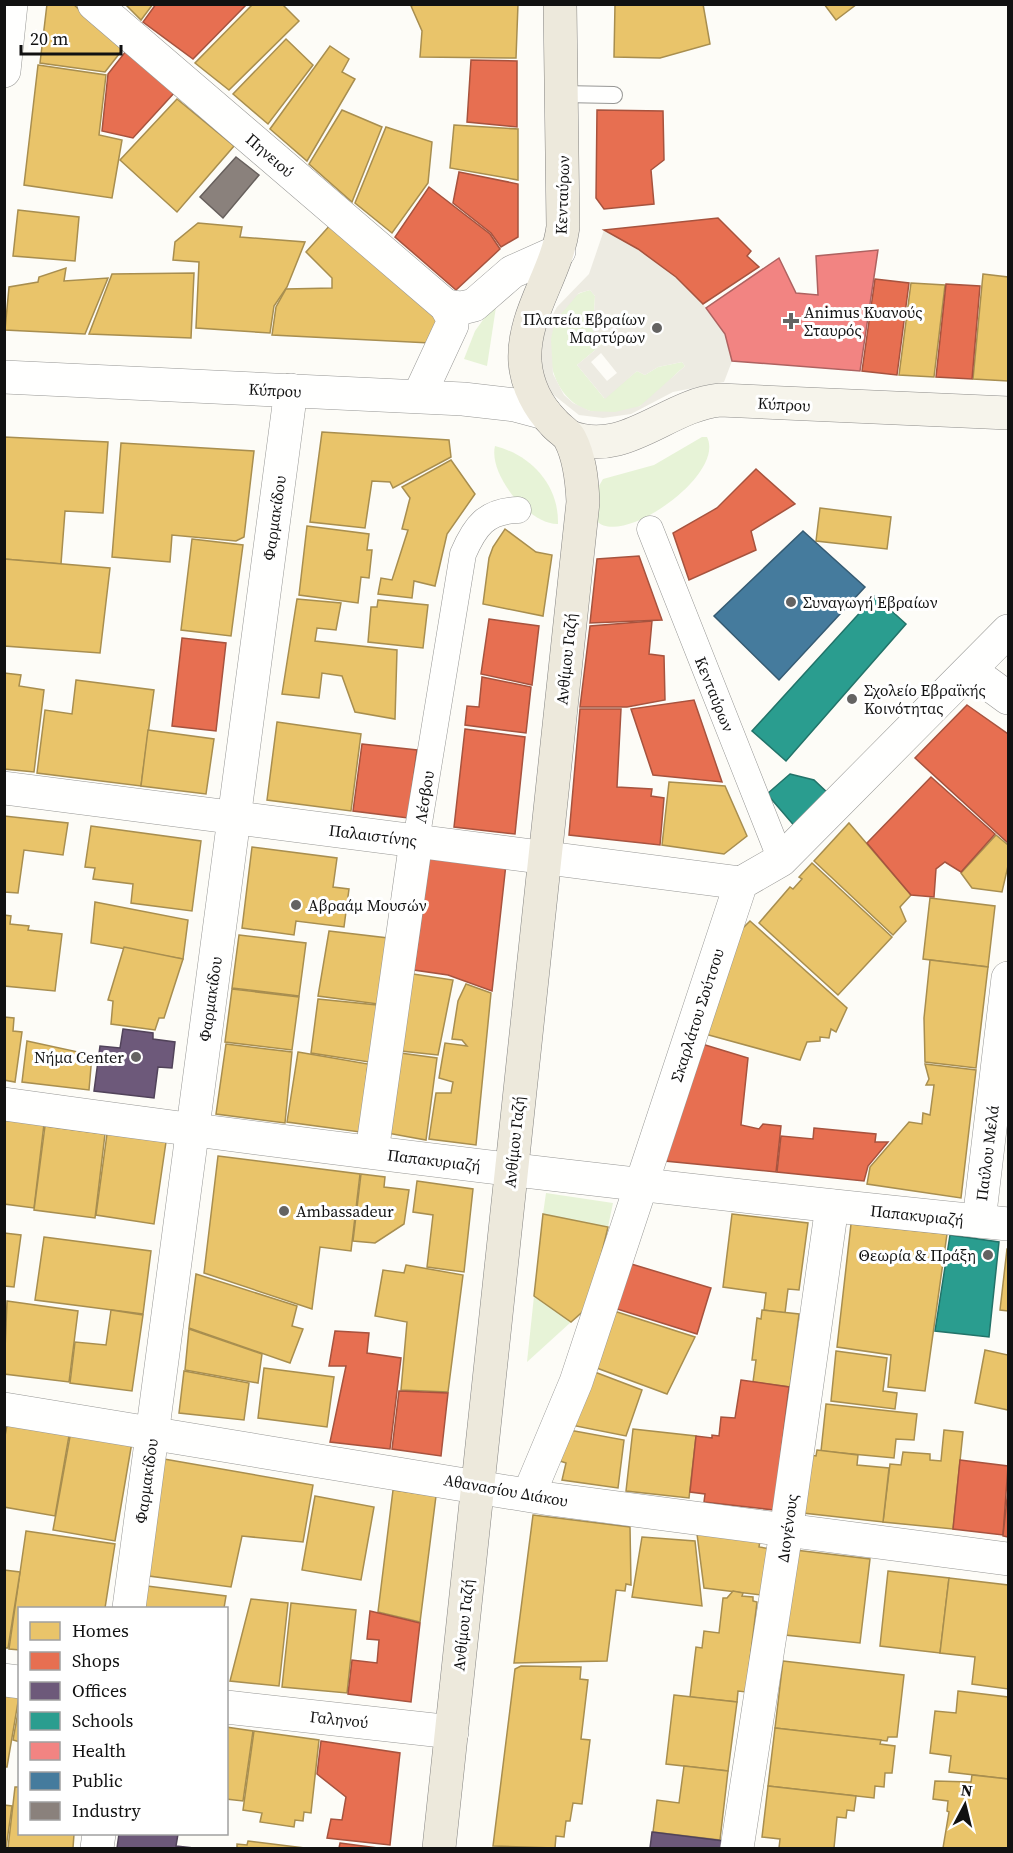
<svg xmlns="http://www.w3.org/2000/svg" width="1013" height="1853" viewBox="0 0 1013 1853" font-family="'Source Serif 4',serif">
	<style>
		.green { fill: #e7f3d7 }
		.plaza { fill: #edebe2; fill-rule: evenodd }
		.homes { fill: #e9c46a; stroke: #a88e4f; stroke-width: 1.5 }
		.shops { fill: #e76f51; stroke: #a7533e; stroke-width: 1.5 }
		.offices { fill: #6d597a; stroke: #51435a; stroke-width: 1.5 }
		.schools { fill: #2a9d8f; stroke: #227369; stroke-width: 1.5 }
		.health { fill: #f28482; stroke: #ae6260; stroke-width: 1.5 }
		.public { fill: #457b9d; stroke: #355b73; stroke-width: 1.5 }
		.industry { fill: #8a817c; stroke: #665f5c; stroke-width: 1.5 }
		.lines { fill: none; stroke-linecap: round; stroke-linejoin: round }
		.service-casing { stroke: #979795; stroke-width: 18 }
		.pedestrian-casing { stroke: #979795; stroke-width: 27 }
		.minor-casing { stroke: #979795; stroke-width: 34 }
		.tertiary-casing { stroke: #979795; stroke-width: 34 }
		.secondary-casing { stroke: #8e8d8b; stroke-width: 34 }
		.primary-casing { stroke: #858482; stroke-width: 34 }
		.service { stroke: #fffffe; stroke-width: 16 }
		.pedestrian { stroke: #fffffe; stroke-width: 26 }
		.minor { stroke: #fffffe; stroke-width: 33 }
		.tertiary { stroke: #fffffe; stroke-width: 33 }
		.secondary { stroke: #f6f4eb; stroke-width: 33 }
		.primary { stroke: #ede9dc; stroke-width: 33 }
		.poi-dot { fill: #646362; stroke: #fff; stroke-width: 2 }
		.labels { text-anchor: middle; stroke-width: 6; stroke-linejoin: round; paint-order: stroke }
		.street-label { font-size: 16px; fill: #111; stroke: #fff }
		.poi-label { font-size: 16px; fill: #111; stroke: #fff; text-anchor: start }
	</style>
	<rect width="100%" height="100%" fill="#fdfcf7"/>
	<!-- green -->
	<g class="green">
		<path d="M590 290 595 296 593 332 605 342 577 365 604 398 637 371 645 375 658 367 682 362 685 366C670 378 656 396 640 406 631 412 619 412 609 413 538 417 530 302 590 290Z"/>
		<path d="M493 306 496 307 487 366 464 359 475 331Z"/>
		<path d="M702 437H707C726 475 621 548 597 521L596 491 603 479 654 465Z"/>
		<path d="M495 446C531 455 559 485 558 524 529 525 488 474 495 446Z"/>
		<path d="M546 1193 613 1203 608 1227 543 1214Z"/>
		<path d="M534 1296 571 1322 527 1362Z"/>
	</g>
	<!-- plaza -->
	<path class="plaza" d="M604 230 638 249 676 277 703 304 725 334 732 361 724 382 673 392 631 414 603 418 579 415 550 392 538 363 541 337 557 307 589 274ZM590 290 595 296 593 332 605 342 577 365 605 399 637 371 645 375 658 367 682 362 685 366 640 406 615 412 590 411 573 403 564 395 553 374 551 339 555 321 579 293ZM601 353 617 373 607 381 591 362Z"/>
	<!-- homes -->
	<g class="homes">
		<path d="M47 4H73L123 49 105 72 40 63Z"/>
		<path d="M125 4H153L141 20Z"/>
		<path d="M253 4H282L299 21 229 90 195 63Z"/>
		<path d="M416 4H518L516 58 420 57 422 31 411 6Z"/>
		<path d="M615 4H703L710 44 660 58 614 57Z"/>
		<path d="M824 4H857L836 20Z"/>
		<path d="M286 39 313 65 268 124 233 94Z"/>
		<path d="M330 46 349 59 342 72 355 79 307 161 270 129Z"/>
		<path d="M38 65 106 75 99 135 122 140 112 198 24 185Z"/>
		<path d="M177 99 234 146 177 212 120 160Z"/>
		<path d="M342 110 382 127 352 202 309 164Z"/>
		<path d="M454 125 518 129V180L450 168Z"/>
		<path d="M386 127 432 142 428 183 392 233 355 203Z"/>
		<path d="M18 210 79 217 75 261 13 256Z"/>
		<path d="M198 223 242 227 240 237 305 242 287 287 274 306 270 333 196 328 199 262 173 260 175 242Z"/>
		<path d="M332 223 442 318 430 343 272 335 276 307 286 289 332 288V278L306 252Z"/>
		<path d="M66 268 64 281 108 278 85 334 5 330 9 287 38 282 39 277Z"/>
		<path d="M194 273 191 338 89 334 112 274Z"/>
		<path d="M983 274 1008 277V381L973 379Z"/>
		<path d="M911 283 945 285 934 377 899 375Z"/>
		<path d="M322 432 449 440 451 457 393 488 390 482 372 481 365 528 310 522Z"/>
		<path d="M4 437 108 442 103 513 65 511 61 564 4 559Z"/>
		<path d="M121 443 254 451 244 537 236 541 172 535 170 562 112 557Z"/>
		<path d="M451 460 475 494 447 534 435 586 414 581 412 598 378 594 381 578 392 580 408 530 402 529 410 498 402 487Z"/>
		<path d="M820 508 891 517 887 549 816 541Z"/>
		<path d="M307 526 369 534 367 550H372L369 578 361 577 358 603 299 595Z"/>
		<path d="M505 529 536 552 552 555 543 616 483 604 489 558 493 547Z"/>
		<path d="M192 539 243 545 231 636 181 630Z"/>
		<path d="M4 559 110 568 100 653 4 646Z"/>
		<path d="M297 599 341 603 336 630 317 628 315 641 397 650 395 719 355 712 342 676 322 673 319 698 282 694Z"/>
		<path d="M378 600 428 605 423 648 368 642 371 607H377Z"/>
		<path d="M4 673 21 675 19 686 44 690 34 772 4 769Z"/>
		<path d="M76 680 154 690 141 786 37 773 45 710 72 714Z"/>
		<path d="M277 722 361 734 351 811 267 800Z"/>
		<path d="M148 730 214 739 206 794 141 786Z"/>
		<path d="M669 782 725 786 747 836 724 854 662 845Z"/>
		<path d="M4 816 68 823 63 855 24 850 18 893 4 892Z"/>
		<path d="M849 823 911 895 900 907 906 921 893 935 814 861Z"/>
		<path d="M91 826 201 841 192 911 131 903 133 884 93 879 95 868 85 867Z"/>
		<path d="M996 835 1008 845V866L1002 892 972 888 961 873Z"/>
		<path d="M252 847 337 858 333 887 349 889 344 927 296 921 294 935 242 928Z"/>
		<path d="M812 863 892 937 838 995 759 923 790 887 793 889 802 879 799 877Z"/>
		<path d="M930 898 995 906 988 967 923 959Z"/>
		<path d="M95 902 188 920 183 959 91 943Z"/>
		<path d="M4 915 11 916 10 924 29 926 28 930 62 934 55 991 4 986Z"/>
		<path d="M750 921 847 1008 836 1032 831 1029 829 1038 820 1037V1041L807 1042 800 1060 705 1034 742 929Z"/>
		<path d="M329 931 388 938 378 1004 318 996Z"/>
		<path d="M239 935 306 943 299 996 232 988Z"/>
		<path d="M124 947 183 959 164 1018H159L155 1030 111 1024 113 1001 108 1000Z"/>
		<path d="M930 960 988 967 976 1068 925 1062 924 1018Z"/>
		<path d="M413 974 453 980 438 1055 401 1051Z"/>
		<path d="M466 984 491 993 476 1145 429 1139 436 1093H451L453 1082 439 1078 445 1043 467 1046 462 1040 452 1039 458 1001Z"/>
		<path d="M232 989 299 997 292 1050 225 1042Z"/>
		<path d="M318 999 377 1005 369 1062 311 1053Z"/>
		<path d="M4 1017 14 1018 13 1031 22 1032 15 1082 4 1080Z"/>
		<path d="M27 1041 92 1055 89 1090 22 1082Z"/>
		<path d="M226 1044 292 1052 285 1123 216 1114Z"/>
		<path d="M298 1052 368 1064 360 1132 287 1122Z"/>
		<path d="M400 1053 437 1058 426 1140 387 1133Z"/>
		<path d="M925 1064 976 1070 961 1198 867 1184 870 1167 909 1122 922 1124 923 1113 930 1115 934 1085H926L929 1079Z"/>
		<path d="M4 1120 44 1124 34 1208 4 1204Z"/>
		<path d="M45 1126 105 1134 95 1218 34 1210Z"/>
		<path d="M107 1134 166 1142 154 1224 96 1215Z"/>
		<path d="M218 1156 360 1174 351 1251 320 1247 312 1309 204 1273Z"/>
		<path d="M361 1174 385 1177 384 1187 409 1190 404 1224 375 1243 353 1241Z"/>
		<path d="M417 1181 473 1189 464 1272 427 1267 433 1215 413 1212Z"/>
		<path d="M543 1214 608 1227 589 1306 571 1322 534 1296Z"/>
		<path d="M732 1214 808 1223 799 1290 788 1289 785 1313 764 1310 766 1293 723 1287Z"/>
		<path d="M851 1224 947 1234 925 1391 888 1387 891 1355 837 1347Z"/>
		<path d="M4 1233 21 1235 14 1287 4 1286Z"/>
		<path d="M44 1237 151 1251 143 1314 35 1300Z"/>
		<path d="M1007 1249H1008V1311L1000 1310Z"/>
		<path d="M406 1265 463 1275 448 1392 401 1390 407 1322 375 1316 383 1270 404 1273Z"/>
		<path d="M196 1274 297 1306 292 1326 303 1329 290 1363 189 1328Z"/>
		<path d="M7 1301 78 1311 69 1382 4 1374Z"/>
		<path d="M111 1310 143 1315 132 1391 70 1383 75 1342 106 1345Z"/>
		<path d="M762 1310 799 1314 790 1387 753 1382 756 1360H752L757 1318 761 1319Z"/>
		<path d="M614 1311 695 1337 667 1394 594 1367Z"/>
		<path d="M189 1329 262 1354 258 1383 185 1370Z"/>
		<path d="M985 1350 1008 1355V1410L975 1403Z"/>
		<path d="M836 1351 887 1358 883 1391 897 1393 895 1409 831 1401Z"/>
		<path d="M264 1368 334 1377 327 1427 258 1418Z"/>
		<path d="M184 1371 249 1383 244 1420 179 1413Z"/>
		<path d="M592 1371 642 1390 626 1436 571 1425Z"/>
		<path d="M826 1404 917 1414 914 1440 896 1439 894 1458 821 1451Z"/>
		<path d="M8 1420 70 1430 55 1516 4 1507V1441Z"/>
		<path d="M633 1429 696 1436 689 1498 626 1491Z"/>
		<path d="M569 1430 624 1440 618 1488 562 1480 566 1463 557 1460Z"/>
		<path d="M944 1430 963 1432 953 1529 883 1522 890 1464 901 1465 903 1452 930 1454V1460L941 1461Z"/>
		<path d="M71 1431 132 1442 115 1541 53 1530Z"/>
		<path d="M817 1450 858 1455 857 1465 889 1468 883 1522 803 1513 810 1455 816 1456Z"/>
		<path d="M164 1459 313 1485 303 1542 242 1536 231 1587 149 1576Z"/>
		<path d="M393 1490 436 1496 420 1622 378 1612Z"/>
		<path d="M315 1496 374 1507 361 1580 302 1570Z"/>
		<path d="M533 1515 630 1527 631 1585 626 1584 625 1591 616 1590 607 1661 514 1663Z"/>
		<path d="M26 1531 115 1544 105 1608H20V1650L9 1649Z"/>
		<path d="M697 1534 760 1541 759 1547 771 1549 761 1595 704 1588Z"/>
		<path d="M642 1537 695 1541 702 1606 632 1597Z"/>
		<path d="M795 1550 870 1559 860 1643 785 1635Z"/>
		<path d="M4 1570 20 1572 8 1648H4Z"/>
		<path d="M888 1571 949 1578 940 1653 880 1646Z"/>
		<path d="M949 1578 1008 1585V1689L972 1684 975 1657 940 1653Z"/>
		<path d="M147 1586 226 1596 224 1608H144Z"/>
		<path d="M733 1591 743 1593 742 1596 753 1597V1601L757 1602 746 1692 738 1691 737 1702 690 1697 696 1647 702 1648 704 1631 719 1633 723 1598H727Z"/>
		<path d="M251 1599 288 1603 279 1686 230 1681Z"/>
		<path d="M291 1603 356 1610 347 1693 282 1687Z"/>
		<path d="M783 1661 904 1675 897 1737H888L887 1741 775 1728Z"/>
		<path d="M521 1666 581 1667 580 1679 588 1680 581 1739 590 1740 582 1804 573 1803 570 1821H566L564 1837 556 1836 555 1848 493 1846 515 1669Z"/>
		<path d="M958 1691 1008 1697V1779L949 1772 951 1756 930 1753 935 1711 956 1713Z"/>
		<path d="M4 1694 19 1696 7 1767H4Z"/>
		<path d="M674 1695 737 1702 728 1771 666 1764Z"/>
		<path d="M20 1701V1742L13 1740Z"/>
		<path d="M226 1727 253 1731 243 1801 226 1799Z"/>
		<path d="M775 1728 881 1740 880 1744 895 1746 892 1773H885L884 1787 875 1786 874 1798 768 1786Z"/>
		<path d="M254 1731 319 1740 311 1813 304 1812 303 1821 295 1820 294 1827 260 1822 262 1813 243 1810Z"/>
		<path d="M684 1766 728 1771 720 1840 653 1832 657 1800 679 1803Z"/>
		<path d="M972 1775 1008 1779V1848H943L949 1812 947 1811 948 1801 933 1799 935 1781 971 1782Z"/>
		<path d="M768 1786 856 1796 854 1811 847 1810 846 1818 837 1817 834 1848H779L780 1839 762 1837Z"/>
		<path d="M15 1787H20V1834H74L73 1848H8Z"/>
		<path d="M4 1805 12 1806 6 1848H4Z"/>
		<path d="M248 1841 305 1848H237V1844L247 1845Z"/>
	</g>
	<!-- shops -->
	<g class="shops">
		<path d="M156 4H247L193 59 143 22Z"/>
		<path d="M126 51 175 92 133 138 102 131 108 74Z"/>
		<path d="M471 60 517 61V127L467 122Z"/>
		<path d="M597 110 663 111 664 160 651 170 654 204 604 209 596 198Z"/>
		<path d="M459 172 518 184V237L501 247 491 233 453 203Z"/>
		<path d="M429 187 490 234 500 249 456 290 395 237Z"/>
		<path d="M718 218 751 251 747 256 759 267 703 304 676 277 638 249 604 230Z"/>
		<path d="M875 279 909 283 897 375 862 371Z"/>
		<path d="M946 284 980 286 972 379 936 377Z"/>
		<path d="M756 469 795 504 751 531 756 550 689 580 673 533 717 508Z"/>
		<path d="M639 556 662 620 590 623 597 559Z"/>
		<path d="M489 619 539 626 532 685 481 674Z"/>
		<path d="M652 621 649 654 664 656 665 700 627 707H580L590 626Z"/>
		<path d="M182 638 226 643 216 731 172 726Z"/>
		<path d="M482 677 531 687 526 733 465 725 467 706 479 707Z"/>
		<path d="M694 700 722 782 653 775 631 709Z"/>
		<path d="M967 705 1008 734V843L915 758Z"/>
		<path d="M580 709H621L617 787 652 789 651 796 664 798 660 845 569 835Z"/>
		<path d="M465 729 525 737 515 834 454 827Z"/>
		<path d="M362 744 417 750 408 818 353 811Z"/>
		<path d="M931 777 995 834 961 872 945 862 936 869 934 897 911 895 867 843Z"/>
		<path d="M430 855 506 864 492 991 448 975 414 970Z"/>
		<path d="M702 1044 748 1058 741 1125 759 1129 763 1124 781 1126 776 1172 665 1161Z"/>
		<path d="M814 1128 876 1134 875 1142H888L868 1166 864 1181 777 1172 781 1136 813 1139Z"/>
		<path d="M628 1263 711 1288 697 1334 614 1308Z"/>
		<path d="M335 1331 369 1333 367 1353 401 1358 390 1449 330 1442 346 1366H329Z"/>
		<path d="M741 1380 789 1387 774 1510 704 1502 705 1494 690 1492 696 1436 712 1438V1435L719 1436 721 1417 735 1418Z"/>
		<path d="M399 1391 448 1393 441 1456 392 1449Z"/>
		<path d="M960 1460 1008 1466 1003 1535 953 1529Z"/>
		<path d="M1008 1489V1537L1003 1536Z"/>
		<path d="M370 1611 420 1623 411 1702 348 1694 352 1660 377 1663 379 1640 367 1639Z"/>
		<path d="M321 1741 400 1753 390 1845 327 1838 331 1819 342 1820 346 1797 317 1774Z"/>
		<path d="M340 1843 378 1848H339Z"/>
	</g>
	<!-- offices -->
	<g class="offices">
		<path d="M123 1029 153 1033V1039L175 1042 172 1068 158 1067 154 1098 94 1091 100 1046 120 1048Z"/>
		<path d="M652 1832 724 1841 723 1848H650Z"/>
		<path d="M119 1834H178L176 1846 194 1848H117Z"/>
	</g>
	<!-- schools -->
	<g class="schools">
		<path d="M875 596 906 624 786 761 752 731Z"/>
		<path d="M790 774 814 780 831 796 797 829 767 794Z"/>
		<path d="M950 1235 999 1242 989 1337 935 1331Z"/>
	</g>
	<!-- health -->
	<path class="health" d="M878 250 860 371 732 361 725 334 706 308 779 258 796 293 818 295 816 256Z"/>
	<!-- public -->
	<path class="public" d="M803 531 865 587 779 680 714 616Z"/>
	<!-- industry -->
	<path class="industry" d="M236 157 259 175 223 218 200 197Z"/>
	<g class="lines">
		<defs>
			<path id="service" d="M562 94 614 95"/>
			<g id="pedestrian">
				<path d="M650 529 781 860"/>
				<path d="M416 841 463 554C475 526 486 511 518 510"/>
			</g>
			<g id="minor">
				<path d="M94 4 446 306 452 317V325L419 396"/>
				<path d="M446 306 462 308 474 305 512 272 559 251"/>
				<path d="M971 671 1008 698"/>
				<path d="M4 788 741 883"/>
				<path d="M4 1104C338 1151 673 1190 1008 1224"/>
				<path d="M372 1152 416 841"/>
				<path d="M979 1221 1008 978"/>
				<path d="M4 1409 550 1499 1008 1559"/>
				<path d="M529 1494 576 1382 741 883 781 860 1008 631"/>
				<path d="M129 1608 291 390"/>
				<path d="M4 1680 20 1682"/>
				<path d="M226 1707 452 1732"/>
				<path d="M97 1848 99 1834"/>
				<path d="M737 1848 786 1532 832 1206"/>
			</g>
			<g id="tertiary">
				<path d="M4 71 11 4"/>
				<path d="M4 377 463 399 515 405 545 413"/>
			</g>
			<path id="secondary" d="M570 437C625 458 667 405 720 400L1008 413"/>
			<path id="primary" d="M439 1848 583 502C582 481 580 458 570 439 567 433 559 429 554 423 538 407 527 385 525 362 522 314 557 274 563 227L560 4"/>
		</defs>
		<!-- service casing -->
		<use href="#service" class="service-casing"/>
		<!-- pedestrian casing -->
		<use href="#pedestrian" class="pedestrian-casing"/>
		<!-- minor casing -->
		<use href="#minor" class="minor-casing"/>
		<!-- tertiary casing -->
		<use href="#tertiary" class="tertiary-casing"/>
		<!-- secondary casing -->
		<use href="#secondary" class="secondary-casing"/>
		<!-- primary casing -->
		<use href="#primary" class="primary-casing"/>
		<!-- service -->
		<use href="#service" class="service"/>
		<!-- pedestrian -->
		<use href="#pedestrian" class="pedestrian"/>
		<!-- minor -->
		<use href="#minor" class="minor"/>
		<!-- tertiary -->
		<use href="#tertiary" class="tertiary"/>
		<!-- secondary -->
		<use href="#secondary" class="secondary"/>
		<!-- primary -->
		<use href="#primary" class="primary"/>
	</g>
	<!-- markers -->
	<g class="poi-dot">
		<path d="M788 312h6v6h6v6h-6v6h-6v-6h-6v-6h6z"/>
		<circle cx="657" cy="328" r="6"/>
		<circle cx="791" cy="602" r="6"/>
		<circle cx="852" cy="699" r="6"/>
		<circle cx="296" cy="905" r="6"/>
		<circle cx="136" cy="1057" r="6"/>
		<circle cx="284" cy="1211" r="6"/>
		<circle cx="988" cy="1255" r="6"/>
	</g>
	<g class="labels">
		<!-- street labels -->
		<g class="street-label">
			<text transform="translate(270 155) rotate(41)" y="6">Πηνειού</text>
			<text transform="translate(562 195) rotate(-88)" y="6">Κενταύρων</text>
			<text transform="translate(275 390) rotate(3)" y="6">Κύπρου</text>
			<text transform="translate(784 404) rotate(3)" y="6">Κύπρου</text>
			<text transform="translate(274 518) rotate(-82)" y="6">Φαρμακίδου</text>
			<text transform="translate(566 659) rotate(-84)" y="6">Ανθίμου Γαζή</text>
			<text transform="translate(715 694) rotate(68)" y="6">Κενταύρων</text>
			<text transform="translate(424 797) rotate(-81)" y="6">Λέσβου</text>
			<text transform="translate(373 835) rotate(7)" y="6">Παλαιστίνης</text>
			<text transform="translate(210 999) rotate(-82)" y="6">Φαρμακίδου</text>
			<text transform="translate(697 1015) rotate(-72)" y="6">Σκαρλάτου Σούτσου</text>
			<text transform="translate(514 1142) rotate(-84)" y="6">Ανθίμου Γαζή</text>
			<text transform="translate(987 1153) rotate(-83)" y="6">Παύλου Μελά</text>
			<text transform="translate(434 1160) rotate(7)" y="6">Παπακυριαζή</text>
			<text transform="translate(917 1215) rotate(6)" y="6">Παπακυριαζή</text>
			<text transform="translate(146 1481) rotate(-82)" y="6">Φαρμακίδου</text>
			<text transform="translate(506 1490) rotate(10)" y="6">Αθανασίου Διάκου</text>
			<text transform="translate(787 1528) rotate(-82)" y="6">Διογένους</text>
			<text transform="translate(463 1625) rotate(-84)" y="6">Ανθίμου Γαζή</text>
			<text transform="translate(339 1719) rotate(6)" y="6">Γαληνού</text>
		</g>
		<!-- poi labels -->
		<g class="poi-label">
			<text x="804" y="318">Animus Κυανούς<tspan x="804" dy="18">Σταυρός</tspan></text>
			<text x="645" y="325" text-anchor="end">Πλατεία Εβραίων<tspan x="645" dy="18">Μαρτύρων</tspan></text>
			<text x="803" y="608">Συναγωγή Εβραίων</text>
			<text x="864" y="696">Σχολείο Εβραϊκής<tspan x="864" dy="18">Κοινότητας</tspan></text>
			<text x="308" y="911">Αβραάμ Μουσών</text>
			<text x="124" y="1063" text-anchor="end">Νήμα Center</text>
			<text x="296" y="1217">Ambassadeur</text>
			<text x="976" y="1261" text-anchor="end">Θεωρία &amp; Πράξη</text>
		</g>
	</g>
	<!-- border -->
	<rect width="1013" height="1853" fill="none" stroke="#111111" stroke-width="12"/>
	<!-- legend -->
	<rect x="18" y="1607" width="210" height="228" fill="#ffffff" stroke="#a0a0a0" stroke-width="1.5"/>
	<rect x="30" y="1622" width="30" height="18" fill="#e9c46a" stroke="#a0a0a0" stroke-width="1.5"/>
	<text x="72" y="1637" font-size="18" fill="#111111">Homes</text>
	<rect x="30" y="1652" width="30" height="18" fill="#e76f51" stroke="#a0a0a0" stroke-width="1.5"/>
	<text x="72" y="1667" font-size="18" fill="#111111">Shops</text>
	<rect x="30" y="1682" width="30" height="18" fill="#6d597a" stroke="#a0a0a0" stroke-width="1.5"/>
	<text x="72" y="1697" font-size="18" fill="#111111">Offices</text>
	<rect x="30" y="1712" width="30" height="18" fill="#2a9d8f" stroke="#a0a0a0" stroke-width="1.5"/>
	<text x="72" y="1727" font-size="18" fill="#111111">Schools</text>
	<rect x="30" y="1742" width="30" height="18" fill="#f28482" stroke="#a0a0a0" stroke-width="1.5"/>
	<text x="72" y="1757" font-size="18" fill="#111111">Health</text>
	<rect x="30" y="1772" width="30" height="18" fill="#457b9d" stroke="#a0a0a0" stroke-width="1.5"/>
	<text x="72" y="1787" font-size="18" fill="#111111">Public</text>
	<rect x="30" y="1802" width="30" height="18" fill="#8a817c" stroke="#a0a0a0" stroke-width="1.5"/>
	<text x="72" y="1817" font-size="18" fill="#111111">Industry</text>
	<!-- north arrow -->
	<g transform="translate(965 1805) rotate(7)" stroke="#ffffff" stroke-width="4.5" paint-order="stroke">
	<path d="M0-4.5L10 22L0 15L-10 22Z" fill="#111111"/>
	<text y="-9" font-size="16" font-weight="bold" text-anchor="middle" fill="#111111">N</text>
	</g>
	<!-- scale -->
	<path d="M21 45v9h100v-9" fill="none" stroke="#111111" stroke-width="3"/>
	<text x="30" y="45" font-size="18" fill="#111111" stroke="#ffffff" stroke-width="4.5" paint-order="stroke">20 m</text>
</svg>
